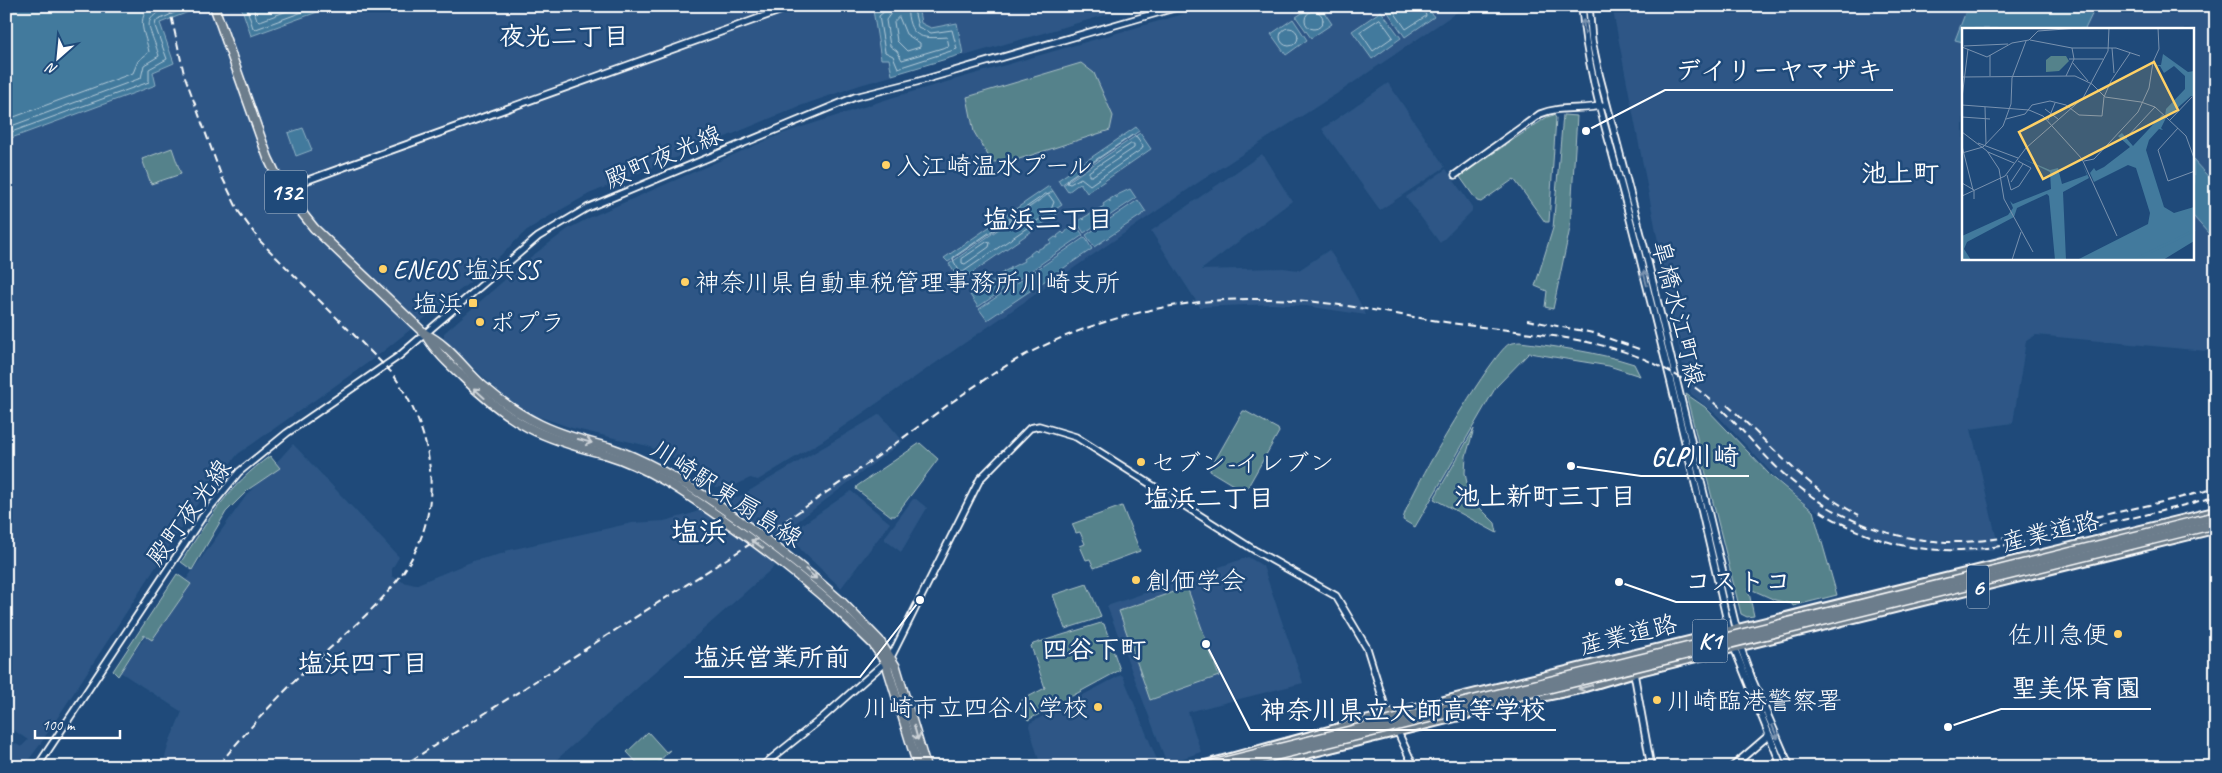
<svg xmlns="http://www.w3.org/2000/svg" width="2222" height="773" viewBox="0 0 2222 773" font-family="Caveat,'Klee One',sans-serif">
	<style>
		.built { fill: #2d5786 }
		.green { fill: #54828b; stroke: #aac0c5 }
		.water { fill: #427a9d; stroke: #8eafc4 }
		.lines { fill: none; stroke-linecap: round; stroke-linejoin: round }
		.shore { stroke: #b3cad8; stroke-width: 1 }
		.tertiary-casing { stroke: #fff; stroke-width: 9 }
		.primary-casing { stroke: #fff; stroke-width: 11 }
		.trunk-casing { stroke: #fff; stroke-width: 11 }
		.tertiary { stroke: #1f4a7a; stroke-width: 5.5 }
		.primary { stroke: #6c7d8c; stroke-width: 7 }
		.trunk { stroke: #6c7d8c; stroke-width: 8 }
		.rail { stroke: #fff; stroke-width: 2; stroke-dasharray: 8 4; stroke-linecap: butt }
		.trunk-bridge-casing { stroke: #fff; stroke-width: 11; stroke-linecap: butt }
		.motorway-bridge-casing { stroke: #fff; stroke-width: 11; stroke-linecap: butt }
		.trunk-bridge { stroke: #6c7d8c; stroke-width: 8 }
		.motorway-bridge { stroke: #6c7d8c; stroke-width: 8 }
		.oneway { stroke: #7992af }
		.oneway2 { stroke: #ccd2d7 }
		.poi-dot { fill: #ffd166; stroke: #1f4a7a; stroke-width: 2 }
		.labels { text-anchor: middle; stroke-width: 5; stroke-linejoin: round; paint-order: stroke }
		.shield { fill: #1f4a7a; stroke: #bcc9d7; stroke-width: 1 }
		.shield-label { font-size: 24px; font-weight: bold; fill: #fff }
		.street-label { font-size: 25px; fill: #fff; stroke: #1f4a7a }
		.poi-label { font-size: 25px; fill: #fff; stroke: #1f4a7a; text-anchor: start }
		.neighbourhood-label { font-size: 26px; font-weight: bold; fill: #fff; stroke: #1f4a7a }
		.quarter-label { font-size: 28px; font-weight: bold; fill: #fff; stroke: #1f4a7a }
		.inset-river { fill: none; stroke: #427a9d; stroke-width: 2.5 }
		.inset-road { fill: none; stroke: #7992af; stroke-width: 1 }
		.view { fill: #ffd166; fill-opacity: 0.15; stroke: #ffd166; stroke-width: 2.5 }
		.inset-edge { fill: none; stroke: #fff; stroke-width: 2.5 }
		.leader { fill: none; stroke: #fff; stroke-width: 2 }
		.callout-dot { fill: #fff; stroke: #1f4a7a; stroke-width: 2 }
		.callout-label { font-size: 26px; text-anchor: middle; font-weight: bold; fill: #fff; stroke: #1f4a7a; stroke-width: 5; stroke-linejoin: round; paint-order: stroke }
	</style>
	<rect width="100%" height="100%" fill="#1f4a7a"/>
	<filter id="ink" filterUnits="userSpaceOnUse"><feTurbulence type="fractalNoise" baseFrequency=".02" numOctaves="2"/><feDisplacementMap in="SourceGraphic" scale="10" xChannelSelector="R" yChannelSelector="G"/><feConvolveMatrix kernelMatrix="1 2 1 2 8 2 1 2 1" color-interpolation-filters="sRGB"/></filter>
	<g filter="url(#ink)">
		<!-- built -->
		<g class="built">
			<path d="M204 6H241L251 36 334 6H880L881 9 873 11 881 59 889 58 892 76 860 85 800 106 589 194 548 217 527 230 484 271 376 357 238 454 195 507 39 746 23 767H6V738L21 747 28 740 6 725V140L156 85 153 72 174 63 160 23Z"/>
			<path d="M918 6H1136L964 56 957 23 930 28 921 23Z"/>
			<path d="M1211 6H1466L1341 91 1199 182 822 441 758 480 750 478 732 487H716L671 457 648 446 572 428 531 414 501 394 444 339V333L532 256 568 229 591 217 726 158 784 133 894 97Z"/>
			<path d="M1612 6H1968L1955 40 1963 42V259H2193V216L2216 242V352L2036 335 2026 341 2013 423 1971 429 1999 549 1964 553 1907 548 1867 536 1830 519 1806 504 1782 484 1718 416 1691 394 1681 359Z"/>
			<path d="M2096 6H2216V185L2193 160V29H2085Z"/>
			<path d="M1388 83 1445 167 1380 210 1322 129Z"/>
			<path d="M1262 154 1292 201 1201 270 1283 268 1299 270 1329 250 1346 276 1366 315 1306 306 1272 304 1200 307 1151 231Z"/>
			<path d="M1446 169 1472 207V211L1440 243 1406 197Z"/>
			<path d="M880 414 903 441 785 531 791 547 776 565 555 761 546 767H162L170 740 182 712 120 672 246 496 293 444 399 557 392 569V576L403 582 415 585 473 561 505 553V551L632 523 664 521 690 514 742 495Z"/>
			<path d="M851 491 890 523 841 588 801 550 793 535V531Z"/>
			<path d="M913 499H916L927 508 901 552 885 540V537Z"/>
			<path d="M1248 557 1263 566 1303 683 1188 712 1201 752 1169 763 1166 761 1107 606Z"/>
			<path d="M1121 675 1123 676 1159 765 1157 767H1041L1029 726 1030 723Z"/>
		</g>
		<!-- green -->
		<g class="green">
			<path d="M1081 63 1094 73 1113 116 1110 130 1013 161 992 162 974 132 967 97Z"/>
			<path d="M1554 115 1556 118 1549 222H1545L1514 179 1481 202 1477 201 1460 177 1461 175 1547 117Z"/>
			<path d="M1563 115 1577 116 1570 228 1553 309 1545 307 1547 291 1535 286 1553 228Z"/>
			<path d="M172 148 181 174 151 184 142 159Z"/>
			<path d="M1520 342C1559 347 1597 352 1634 364L1640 376 1609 366 1529 353 1496 387 1415 527 1403 520C1404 501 1492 353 1509 344 1512 343 1517 342 1520 342Z"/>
			<path d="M1686 394 1705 407 1770 475 1813 511 1837 595 1793 606 1792 604 1775 600 1748 588 1754 616 1747 617 1741 614Z"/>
			<path d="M1243 411H1245L1278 429 1279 432 1246 490 1243 491 1210 471V469Z"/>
			<path d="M1474 429 1466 456 1465 473 1470 498 1495 523 1497 533 1434 499Z"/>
			<path d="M920 443 938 459 895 516H891L856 489 857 486Z"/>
			<path d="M270 456 280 468 249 489 226 512 192 570 181 562C208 520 229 485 270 456Z"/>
			<path d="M1122 506 1140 551 1094 568 1090 559 1086 560 1080 546 1085 544 1080 532 1076 533 1072 524Z"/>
			<path d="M177 574 191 584 152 640 144 635 118 676 113 671Z"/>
			<path d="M1087 584 1101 616 1099 618 1065 629 1053 595Z"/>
			<path d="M1187 587 1219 676 1150 700 1119 611Z"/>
			<path d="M1101 623 1104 624 1120 670 1028 720 1026 718 1021 703 1022 700 1045 688 1031 646 1033 644Z"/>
			<path d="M648 732 666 752 670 750 654 767H641L627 752Z"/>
		</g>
		<!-- water -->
		<g class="water">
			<path d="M6 6H204L160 23 174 63 153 72 156 85 6 140Z"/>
			<path d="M241 6H334L251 36Z"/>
			<path d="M880 6H918L921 23 931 28 957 23 963 54 892 75 889 59H881L873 10 881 9Z"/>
			<path d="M1313 6H1320L1332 24 1311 38 1296 17Z"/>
			<path d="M1388 6H1427L1434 17 1405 37 1385 8Z"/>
			<path d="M1968 6H2096L2085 29H1963V42L1955 40Z"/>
			<path d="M1381 11 1401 38 1372 59 1352 31Z"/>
			<path d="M1293 19 1307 40 1286 55 1271 34Z"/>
			<path d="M1136 127 1139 131 1061 185 1058 180Z"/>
			<path d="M303 128 312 150 296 156 288 133Z"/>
			<path d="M1140 133 1151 149 1087 193 1080 183 1068 192 1063 185Z"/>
			<path d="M2193 160 2216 185V242L2193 216Z"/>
			<path d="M1049 186 1053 191 948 262 944 258Z"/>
			<path d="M1130 189 1136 198 1084 233 1077 222 1082 218 1084 220 1083 218 1104 206 1103 204 1109 200 1110 202V199L1115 196 1117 198V195Z"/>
			<path d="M1053 191 1062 205 1056 209 1058 213 960 281 949 264Z"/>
			<path d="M1138 200 1146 212 1094 247 1086 235Z"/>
			<path d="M1076 225 1083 235 978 307 970 295 975 291 977 294V291L982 287 984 288V286L998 279 997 277 1002 273 1005 275 1003 272 1009 269 1010 270V268L1024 261 1023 259 1029 255 1031 256 1030 254 1035 250 1037 252V250L1051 243 1050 241 1055 237 1058 238 1057 236 1062 232 1064 234 1069 228 1070 230Z"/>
			<path d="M1085 237 1092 249 987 320 979 309Z"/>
		</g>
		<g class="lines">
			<!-- shore -->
			<g class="shore">
				<path d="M246 6 253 28 256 29 319 6"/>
				<path d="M253 6 257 20 260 21 301 6"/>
				<path d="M885 6V11L879 16 885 52 893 56 898 68 957 49 952 30 931 33 918 27 913 6"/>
				<path d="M892 6 891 13 886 20 890 46 897 51 902 60 949 46 947 37C919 39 909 38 907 6"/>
				<path d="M1390 6 1406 29 1426 16 1423 6"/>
				<circle cx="1314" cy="20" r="9"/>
				<path d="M899 17 906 34 920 43V47L907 51 897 41 894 22Z"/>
				<path d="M1380 19 1393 37 1373 51 1360 32Z"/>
				<circle cx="1289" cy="37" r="9"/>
				<path d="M6 120 133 73 138 61 149 52C146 35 134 18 152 6"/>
				<path d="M6 128 141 78 144 65 159 56C151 26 136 20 173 6"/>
				<path d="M6 134 149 82V69L167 59 155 26 156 21 190 6"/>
				<path d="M1133 135 1137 137 1143 146 1142 149 1090 185 1081 178 1070 184 1067 183 1068 179Z"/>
				<path d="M1131 144H1134V148L1092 176H1089V172Z"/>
				<path d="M1046 194 1049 195 1054 202 1050 212 963 272H960L954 262 953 258Z"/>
				<path d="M987 242 990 243 989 247 965 264 962 263V259Z"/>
			</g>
			<defs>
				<g id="tertiary">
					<path d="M1582 6C1587 79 1614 153 1631 223 1666 360 1699 497 1730 634"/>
					<path d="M1589 6 1592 41 1599 74 1645 250 1737 631"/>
					<path d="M1455 175 1540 114C1561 105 1583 111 1605 105"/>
					<path d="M283 189 793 6"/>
					<path d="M1739 643 1752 679 1790 767"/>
					<path d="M1733 645 1782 767"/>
					<path d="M1634 673 1651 767"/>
					<path d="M1396 728 1414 767"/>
					<path d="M37 767 203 516 239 472 287 433 399 356 538 237 587 208 855 97 916 82 1181 6"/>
					<path d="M761 767 821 719 891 657 980 479 1030 428 1039 426 1076 437 1256 551 1336 596 1367 648 1385 706 1391 717"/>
					<path d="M1732 767 1769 735"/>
				</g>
				<g id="primary">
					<path d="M1196 767 1389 714 2216 511"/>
					<path d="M1256 767 1510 704 1577 690 1634 673 2216 529"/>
				</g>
				<g id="trunk">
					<path d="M214 6 268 158 283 189 314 228 425 334C435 351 449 364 463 377 510 424 541 438 605 454"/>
					<path d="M425 334C448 344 463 368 482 385 523 421 555 434 608 447"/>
					<path d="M842 602 879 640 896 667 926 767"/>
					<path d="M836 608 873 644 886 663 918 767"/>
				</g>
			</defs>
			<!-- tertiary casing -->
			<use href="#tertiary" class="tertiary-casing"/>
			<!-- primary casing -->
			<use href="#primary" class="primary-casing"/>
			<!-- trunk casing -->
			<use href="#trunk" class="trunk-casing"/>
			<!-- tertiary -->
			<use href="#tertiary" class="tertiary"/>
			<!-- primary -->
			<use href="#primary" class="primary"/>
			<!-- trunk -->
			<use href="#trunk" class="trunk"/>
			<!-- rail -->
			<g class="rail">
				<path d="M169 6 184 74 221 175 239 212 260 241 392 373C437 436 447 513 399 578 373 613 333 644 302 674 272 703 243 735 217 767"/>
				<path d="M1527 320 1593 333 1639 349"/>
				<path d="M1727 405C1770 443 1806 489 1859 515"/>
				<path d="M1820 511C1914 570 1989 551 2090 527 2132 518 2174 509 2216 496"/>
				<path d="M401 767 772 530C820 497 868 464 915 429 955 400 995 369 1041 347 1110 314 1187 298 1264 299 1325 299 1384 313 1445 322 1514 333 1598 334 1661 367 1687 380 1711 398 1731 419 1753 441 1773 467 1798 486 1847 526 1912 547 1976 541 2015 538 2054 526 2092 518 2134 508 2175 500 2216 488"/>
			</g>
			<defs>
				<g id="trunk-bridge">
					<path d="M608 447C644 459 674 477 706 497 755 530 798 563 842 602"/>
					<path d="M605 454C648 467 684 492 721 518 761 546 799 575 836 608"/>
				</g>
				<g id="motorway-bridge">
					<path d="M1203 767 2216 516"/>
					<path d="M1230 767 2216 524"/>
				</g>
			</defs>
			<!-- trunk-bridge casing -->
			<use href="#trunk-bridge" class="trunk-bridge-casing"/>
			<!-- motorway-bridge casing -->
			<use href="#motorway-bridge" class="motorway-bridge-casing"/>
			<!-- trunk-bridge -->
			<use href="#trunk-bridge" class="trunk-bridge"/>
			<!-- motorway-bridge -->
			<use href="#motorway-bridge" class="motorway-bridge"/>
		</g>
		<!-- one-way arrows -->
		<defs><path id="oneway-shaft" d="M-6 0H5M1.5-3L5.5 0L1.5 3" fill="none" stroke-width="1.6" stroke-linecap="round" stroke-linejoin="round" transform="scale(1.25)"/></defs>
		<g class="oneway">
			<use href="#oneway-shaft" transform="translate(1584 27) rotate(-97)"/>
			<use href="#oneway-shaft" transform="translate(1645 278) rotate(-104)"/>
			<use href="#oneway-shaft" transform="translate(1775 732) rotate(67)"/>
		</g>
		<g class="oneway2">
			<use href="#oneway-shaft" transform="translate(479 393) rotate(-138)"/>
			<use href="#oneway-shaft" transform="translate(585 441) rotate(15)"/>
			<use href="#oneway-shaft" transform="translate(757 544) rotate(-145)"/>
			<use href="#oneway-shaft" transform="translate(811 574) rotate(41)"/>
			<use href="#oneway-shaft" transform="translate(1585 687) rotate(164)"/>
			<use href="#oneway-shaft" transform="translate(916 733) rotate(75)"/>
		</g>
	</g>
	<!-- markers -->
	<g class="poi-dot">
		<circle cx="886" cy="165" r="5"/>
		<circle cx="383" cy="269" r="5"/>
		<circle cx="685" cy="282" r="5"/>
		<rect x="468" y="298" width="10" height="10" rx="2.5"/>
		<circle cx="480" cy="322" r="5"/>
		<circle cx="1141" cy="462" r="5"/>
		<circle cx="1136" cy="580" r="5"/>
		<circle cx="2118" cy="634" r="5"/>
		<circle cx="1657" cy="700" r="5"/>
		<circle cx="1098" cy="707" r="5"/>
	</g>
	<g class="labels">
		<!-- shield labels -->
		<g class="shield">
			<rect x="265" y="170.5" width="42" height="43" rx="4"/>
			<rect x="1967" y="565.5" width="22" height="43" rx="4"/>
			<rect x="1692.5" y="619.5" width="35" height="43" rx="4"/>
		</g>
		<g class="shield-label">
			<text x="286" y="200">132</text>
			<text x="1978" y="595">6</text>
			<text x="1710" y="649">K1</text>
		</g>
		<!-- street labels -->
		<g class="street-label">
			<text transform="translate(663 156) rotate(-23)" y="9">殿町夜光線</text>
			<text transform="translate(1679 313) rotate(76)" y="9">皐橋水江町線</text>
			<text transform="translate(727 493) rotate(33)" y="9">川崎駅東扇島線</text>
			<text transform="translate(188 512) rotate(-54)" y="9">殿町夜光線</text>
			<text transform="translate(2050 531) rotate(-14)" y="9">産業道路</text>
			<text transform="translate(1628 634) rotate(-14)" y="9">産業道路</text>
		</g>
		<!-- poi labels -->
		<g class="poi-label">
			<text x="896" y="174">入江崎温水プール</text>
			<text x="393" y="278">ENEOS 塩浜SS</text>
			<text x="695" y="291">神奈川県自動車税管理事務所川崎支所</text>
			<text x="463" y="312" text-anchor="end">塩浜</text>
			<text x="490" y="331">ポプラ</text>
			<text x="1151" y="471">セブン-イレブン</text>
			<text x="1146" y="589">創価学会</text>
			<text x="2108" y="643" text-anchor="end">佐川急便</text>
			<text x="1667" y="709">川崎臨港警察署</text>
			<text x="1088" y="716" text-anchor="end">川崎市立四谷小学校</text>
		</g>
		<!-- neighbourhood labels -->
		<g class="neighbourhood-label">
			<text x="564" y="45">夜光二丁目</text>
			<text x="1900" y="182">池上町</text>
			<text x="1048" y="228">塩浜三丁目</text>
			<text x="1545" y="505">池上新町三丁目</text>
			<text x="1209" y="507">塩浜二丁目</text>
			<text x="1094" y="658">四谷下町</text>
			<text x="363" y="672">塩浜四丁目</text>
		</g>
		<!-- quarter labels -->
		<g class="quarter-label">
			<text x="699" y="541">塩浜</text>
		</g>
	</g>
	<!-- overview -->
	<g transform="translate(1962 28)">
		<rect width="232" height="232" fill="#1f4a7a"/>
		<path d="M89 28H104L107 33 97 43 84 44V32Z" fill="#54828b"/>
		<path d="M201 26 226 44 232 43V69L229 68 204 90 199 100 201 102 197 101 187 112 184 122 202 179 212 185 232 179V213L201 232H115L186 196 188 185 174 140 166 137 132 154 128 145 132 140 134 143 142 139 168 119 156 108 160 105 171 118 200 87 203 88 204 81 223 61V48L212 38 202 45 198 38 192 37H199ZM59 130 88 142 96 140 100 156 125 147 120 135 127 150 101 164 104 232H93L87 168 85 166 55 180 52 189 5 214 2 221 9 232H0V208L46 187 51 180 48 173 51 176 89 161 88 144Z" fill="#427a9d"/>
		<path class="inset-river" d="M172 232 233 202"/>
		<path class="inset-road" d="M157 0H192M68 12 110 20H154L178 28M2 18 46 16M0 19 25 29 50 15 67 12 76 3 117 0M150 20 152 45M107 31H141M111 35 126 53M28 48V27M104 48 112 31 110 20M0 49 113 48 130 56 143 69 179 74 193 79 205 90M0 70 6 21M0 77 67 82 81 88 120 131 155 208M23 79 24 116M83 81 96 91M0 89 28 91M205 90 224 108 233 133M44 91 63 86 70 77 88 73 104 77 117 87 140 88 142 69 149 53 168 25M86 92 93 75M208 92 230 69M216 100 196 122 206 153 233 143M0 104 25 123 37 141 42 171 71 224M164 110 193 79M16 115 56 130M0 118 11 162M26 124 52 135M0 125 21 119 41 98 49 76 50 50 64 13M122 133 132 131 176 84 187 60 191 34 197 21 196 0M45 147 49 162 57 158 69 140 56 133M49 154 61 136M0 155 12 162V171M0 168 43 148 64 120 121 70 146 23 147 0M50 232 59 204"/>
		<path class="view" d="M192 34 216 82 81 151 57 104Z"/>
		<rect width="232" height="232" class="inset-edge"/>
	</g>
	<!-- callouts -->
	<path class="leader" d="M1586 131L1665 90H1893M1571 466L1641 476H1749M1619 582L1676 602H1800M920 600L860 677H684M1948 727L2001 709H2151M1206 644L1250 730H1556"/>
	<g class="callout-dot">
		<circle cx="1586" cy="131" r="5"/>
		<circle cx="1571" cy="466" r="5"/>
		<circle cx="1619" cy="582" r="5"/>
		<circle cx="920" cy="600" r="5"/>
		<circle cx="1948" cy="727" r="5"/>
		<circle cx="1206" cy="644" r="5"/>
	</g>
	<g class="callout-label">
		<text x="1779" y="79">デイリーヤマザキ</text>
		<text x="1695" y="465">GLP川崎</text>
		<text x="1738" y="590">コストコ</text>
		<text x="772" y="666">塩浜営業所前</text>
		<text x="2076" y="697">聖美保育園</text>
		<text x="1403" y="719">神奈川県立大師高等学校</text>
	</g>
	<!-- margin -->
	<rect width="2222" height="773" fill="none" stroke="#1f4a7a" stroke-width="25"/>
	<rect x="12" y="12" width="2197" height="748" fill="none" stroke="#fff" stroke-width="2" filter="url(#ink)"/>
	<!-- north arrow -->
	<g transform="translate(58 58) rotate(207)" stroke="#1f4a7a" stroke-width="4" paint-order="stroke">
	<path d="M0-4L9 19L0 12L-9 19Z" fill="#ffffff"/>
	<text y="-8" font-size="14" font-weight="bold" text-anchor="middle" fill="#ffffff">N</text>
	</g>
	<!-- scale -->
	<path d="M35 730v8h85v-8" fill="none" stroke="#ffffff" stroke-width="2.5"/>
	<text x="42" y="730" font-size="15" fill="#ffffff" stroke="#1f4a7a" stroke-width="4" paint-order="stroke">100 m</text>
</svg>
